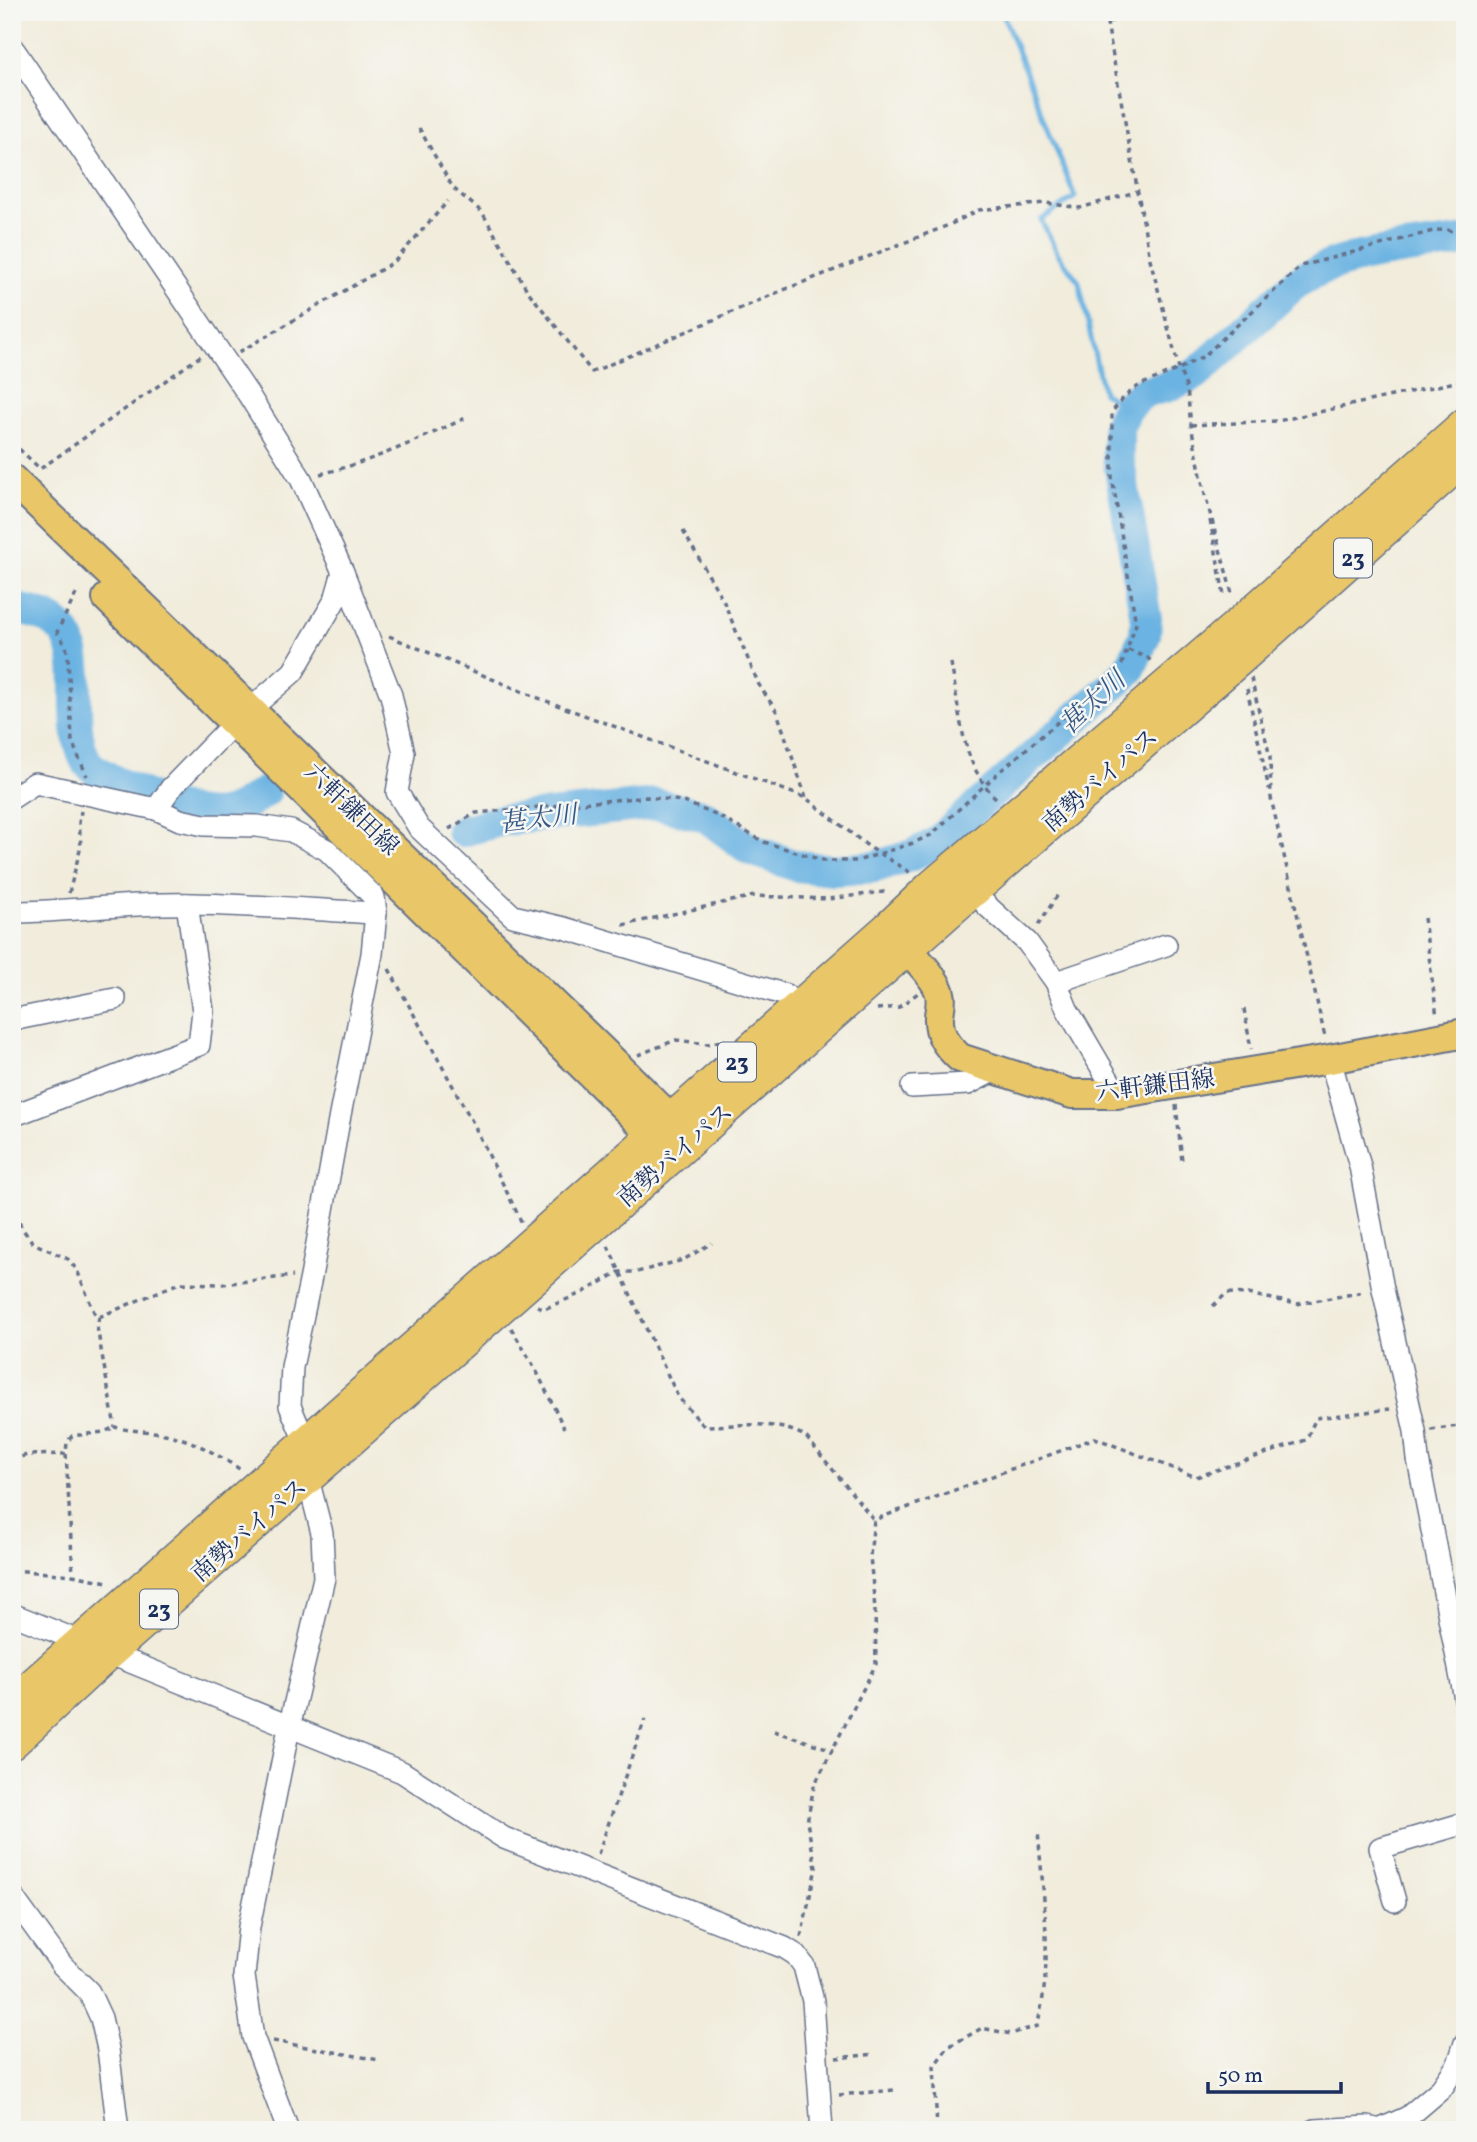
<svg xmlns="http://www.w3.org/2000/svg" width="1477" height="2142" viewBox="0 0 1477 2142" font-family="Vollkorn,'Noto Serif JP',serif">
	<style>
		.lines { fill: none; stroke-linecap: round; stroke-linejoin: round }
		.stream { stroke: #6ab3e2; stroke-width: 5 }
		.river { stroke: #6ab3e2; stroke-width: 32 }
		.minor-casing { stroke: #66718a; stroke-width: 24 }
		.major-casing { stroke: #66718a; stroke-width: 32 }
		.highway-casing { stroke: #66718a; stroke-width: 35 }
		.path { stroke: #66718a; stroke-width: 3.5; stroke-dasharray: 5 5; stroke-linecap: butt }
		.minor { stroke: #fff; stroke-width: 21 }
		.major { stroke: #e9c769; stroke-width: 28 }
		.highway { stroke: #e9c769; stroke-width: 32 }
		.labels { text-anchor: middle; stroke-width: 5; stroke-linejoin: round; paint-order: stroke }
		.shield { fill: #f6f6f2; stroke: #5d6b8a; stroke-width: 2 }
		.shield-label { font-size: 23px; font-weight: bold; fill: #1b2f5e }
		.street-label { font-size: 24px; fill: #1b2f5e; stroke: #f6f6f2 }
		.water-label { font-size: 26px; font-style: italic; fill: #335786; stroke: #f6f6f2 }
	</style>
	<rect width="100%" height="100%" fill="#f6f6f2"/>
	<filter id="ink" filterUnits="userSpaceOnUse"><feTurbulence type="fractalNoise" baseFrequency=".0143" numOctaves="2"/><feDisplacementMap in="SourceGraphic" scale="14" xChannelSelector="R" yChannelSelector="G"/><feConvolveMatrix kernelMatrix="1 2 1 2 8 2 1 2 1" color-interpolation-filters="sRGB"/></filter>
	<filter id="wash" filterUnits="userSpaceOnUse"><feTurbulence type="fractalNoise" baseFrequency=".00686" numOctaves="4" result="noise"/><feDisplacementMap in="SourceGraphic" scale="28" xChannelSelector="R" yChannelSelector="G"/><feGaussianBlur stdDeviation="1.57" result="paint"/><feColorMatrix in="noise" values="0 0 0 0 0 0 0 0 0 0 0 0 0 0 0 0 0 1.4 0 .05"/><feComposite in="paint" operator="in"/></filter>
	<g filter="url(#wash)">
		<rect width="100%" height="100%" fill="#f1ecdb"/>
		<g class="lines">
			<!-- stream -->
			<path class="stream" d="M1002 12 1075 197 1041 220 1058 254 1079 282 1103 393 1128 406"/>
			<!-- river -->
			<g class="river">
				<path d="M12 609C111 617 57 704 86 761 94 777 175 808 195 813 205 815 218 815 227 813 240 810 253 799 265 792"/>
				<path d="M462 831 503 820 657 804 705 816 749 849 796 866 834 870 875 867 910 856 936 843 1129 671 1145 635 1146 619 1118 456V427L1128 406 1144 392 1166 387 1196 374 1297 282C1346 251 1409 250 1465 241"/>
			</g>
		</g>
	</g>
	<g filter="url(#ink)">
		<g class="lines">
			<defs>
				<g id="minor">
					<path d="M12 47 248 394 301 479 343 572 391 695 404 753 397 792 419 828 513 916 564 928 786 995"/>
					<path d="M12 798 35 783 156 809 171 788 233 724 293 672 335 600 343 572"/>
					<path d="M156 809 180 820 204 825 257 826 291 831 327 850 374 897 376 913 372 954 340 1115 311 1277 292 1367 290 1406 306 1444 308 1479 322 1533 324 1578 289 1728 249 1927 244 1976 253 2037 288 2130"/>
					<path d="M985 904 1027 942 1056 982 1067 1009 1117 1094"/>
					<path d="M12 912C73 912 133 902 194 904 254 905 315 910 376 913"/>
					<path d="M1056 982 1166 945"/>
					<path d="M12 1020 115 999"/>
					<path d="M1330 1059 1360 1166 1383 1289 1415 1431 1418 1459 1465 1699"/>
					<path d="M912 1087 968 1084 997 1069"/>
					<path d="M12 1116 199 1045 203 1011 187 904"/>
					<path d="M12 1614 402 1772 504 1838 785 1948 796 1955 804 1966 813 2001 822 2130"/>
					<path d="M12 1896 62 1965 89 1992 101 2018 108 2049 118 2130"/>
					<path d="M1395 1901 1380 1848 1465 1823"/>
					<path d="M1315 2130 1368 2127 1379 2130 1408 2117 1441 2089 1458 2064 1465 2043"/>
				</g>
				<g id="major">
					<path d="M12 479 617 1065 688 1136"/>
					<path d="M107 598 669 1151"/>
					<path d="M892 933C906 949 930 970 938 988 943 998 940 1006 939 1016 938 1035 947 1046 960 1058L1072 1094H1117L1330 1059 1465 1033"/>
				</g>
				<g id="highway">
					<path d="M12 1703 888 928 931 887 1241 622 1465 424"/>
					<path d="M12 1743 109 1653 960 902 1241 658 1465 458"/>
				</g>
			</defs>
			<!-- minor casing -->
			<use href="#minor" class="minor-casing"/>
			<!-- major casing -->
			<use href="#major" class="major-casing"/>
			<!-- highway casing -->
			<use href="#highway" class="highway-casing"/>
			<!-- path -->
			<g class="path">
				<path d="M1105 12 1150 259 1179 369 1187 389 1191 425 1204 491 1233 597"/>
				<path d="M1108 22 1150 12"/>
				<path d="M419 128 453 188 482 212 527 290 592 372 781 291 949 225 979 210 1046 203 1080 208 1139 191"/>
				<path d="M239 352 394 262 448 201"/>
				<path d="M1191 425 1278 421 1460 381 1465 386"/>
				<path d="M12 442 40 469 202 355"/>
				<path d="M320 474C372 462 420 439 468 417"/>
				<path d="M1210 520 1224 595"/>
				<path d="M683 531 723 600 759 685 777 712 806 798"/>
				<path d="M76 594 57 632 66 646 68 657 72 742 87 776"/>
				<path d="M389 636 533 696 806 798 869 847 911 873"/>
				<path d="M1128 650 1148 658 1153 664"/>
				<path d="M951 663C960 711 960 765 998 800"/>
				<path d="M1251 678 1270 757 1271 798 1325 1037"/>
				<path d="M1247 689 1269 789"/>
				<path d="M449 829 476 813 646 797 682 801 718 816 764 842 825 861H857L913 843 931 835 999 772 1091 694 1122 664 1136 624 1112 477V412L1124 397 1140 385 1179 369 1204 356 1301 266 1437 230 1465 231"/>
				<path d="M69 893 81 846 79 823 81 811"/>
				<path d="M1424 918 1437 1017"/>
				<path d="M623 925 754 896 828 899 884 892 888 894"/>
				<path d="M1038 925 1059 893"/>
				<path d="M389 969 473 1123 522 1223"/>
				<path d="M877 1009 899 1007 918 993"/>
				<path d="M1244 1009 1251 1049"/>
				<path d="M638 1055 676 1040 708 1044 725 1040"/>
				<path d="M1176 1105 1182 1161"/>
				<path d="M12 1193 21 1227 33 1243 68 1259 77 1270 94 1312 99 1317 179 1283 222 1284 293 1276"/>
				<path d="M608 1246 678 1397 704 1426C738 1426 776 1419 806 1437L874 1520"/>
				<path d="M537 1306 544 1309 584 1292 619 1272H637L683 1260 712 1243"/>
				<path d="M1213 1306 1227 1293 1248 1294 1297 1304 1364 1292"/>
				<path d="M99 1317 97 1327 115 1427C132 1432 149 1430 165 1434 193 1440 217 1454 241 1470"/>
				<path d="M511 1328 535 1368 564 1428"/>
				<path d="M1431 1430 1465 1425"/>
				<path d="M66 1454 73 1575 107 1582"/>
				<path d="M12 1460 27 1455 66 1454 67 1442 72 1436 104 1432 115 1427"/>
				<path d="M12 1570 73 1575"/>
				<path d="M774 1731 833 1750"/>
				<path d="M598 1854 645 1719"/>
				<path d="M801 1937 816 1868 807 1822 814 1786 876 1664 875 1609 870 1556 874 1520 1095 1438 1196 1477 1306 1440 1316 1418 1390 1409"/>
				<path d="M273 2041 379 2060"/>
				<path d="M836 2058 875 2054"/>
				<path d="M839 2095 895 2090"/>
				<path d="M937 2130 934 2066 948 2047 982 2028 1011 2034 1037 2026C1054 1963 1043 1896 1038 1831"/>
			</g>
			<!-- minor -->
			<use href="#minor" class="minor"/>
			<!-- major -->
			<use href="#major" class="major"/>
			<!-- highway -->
			<use href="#highway" class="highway"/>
		</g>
	</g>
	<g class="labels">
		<!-- shield labels -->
		<g class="shield">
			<rect x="1334" y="538.5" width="38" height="39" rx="5"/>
			<rect x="718" y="1042.5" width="38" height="39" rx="5"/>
			<rect x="140" y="1589.5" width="38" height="39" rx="5"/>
		</g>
		<g class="shield-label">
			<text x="1353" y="566">23</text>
			<text x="737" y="1070">23</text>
			<text x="159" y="1617">23</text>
		</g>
		<!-- street labels -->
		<g class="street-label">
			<text transform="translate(1100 780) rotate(-41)" y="8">南勢バイパス</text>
			<text transform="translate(352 809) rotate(44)" y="8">六軒鎌田線</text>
			<text transform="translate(1155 1085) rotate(-7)" y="8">六軒鎌田線</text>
			<text transform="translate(675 1155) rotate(-41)" y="8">南勢バイパス</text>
			<text transform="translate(249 1530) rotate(-41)" y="8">南勢バイパス</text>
		</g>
		<!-- water labels -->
		<g class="water-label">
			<text transform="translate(1092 702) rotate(-43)" y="9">甚太川</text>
			<text transform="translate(538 818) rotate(-7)" y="9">甚太川</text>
		</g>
	</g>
	<!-- margin -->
	<rect width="1477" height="2142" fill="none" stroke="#f6f6f2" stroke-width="42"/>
	<!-- scale -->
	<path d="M1208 2082v10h133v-10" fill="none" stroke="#1b2f5e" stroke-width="3.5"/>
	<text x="1218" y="2082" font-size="21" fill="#1b2f5e" stroke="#f6f6f2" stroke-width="5" paint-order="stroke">50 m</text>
</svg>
